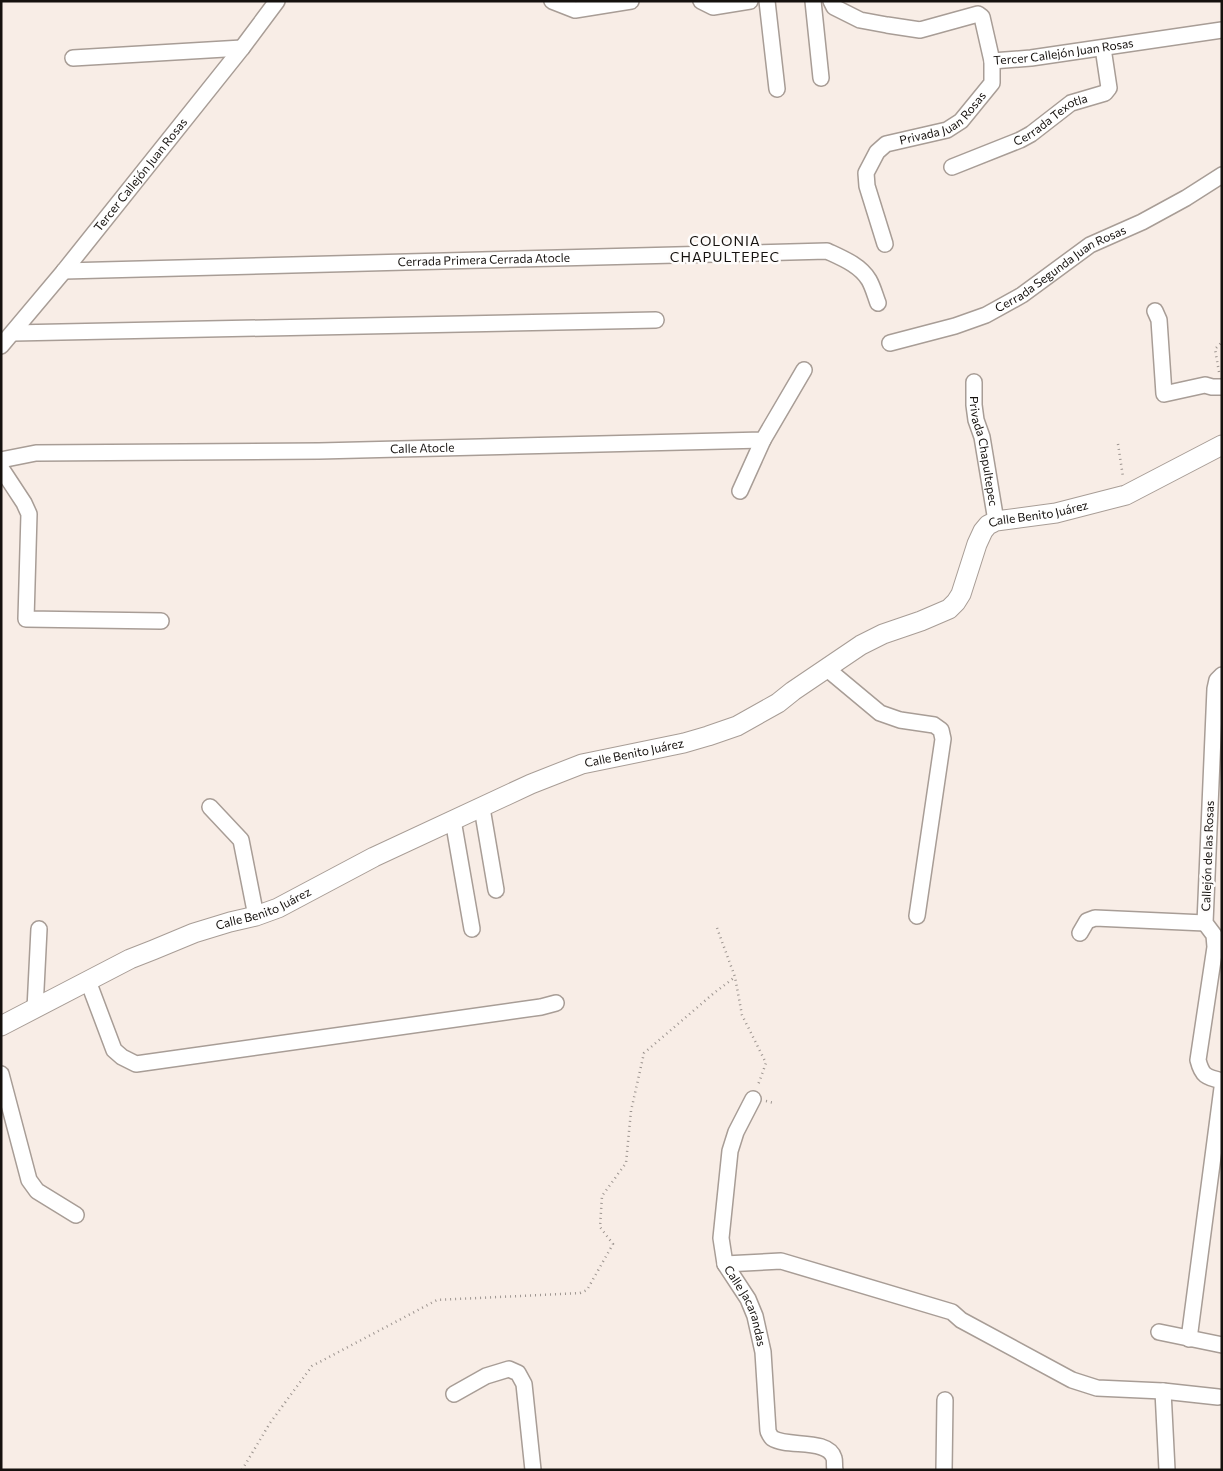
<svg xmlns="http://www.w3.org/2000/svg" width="1223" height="1471" viewBox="0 0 1223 1471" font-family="Commissioner,sans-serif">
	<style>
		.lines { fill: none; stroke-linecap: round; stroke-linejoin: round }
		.minor-casing { stroke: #a89d96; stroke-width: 18 }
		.tertiary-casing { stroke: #a89d96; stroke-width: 21 }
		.path { stroke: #9d9590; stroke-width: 2.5; stroke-dasharray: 1 4; stroke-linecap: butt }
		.minor { stroke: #fff; stroke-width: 15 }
		.tertiary { stroke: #fff; stroke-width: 19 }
		.labels { text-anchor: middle; stroke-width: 5; stroke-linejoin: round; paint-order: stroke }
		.street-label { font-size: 12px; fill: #15110e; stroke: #fefcfb }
		.neighbourhood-label { font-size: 14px; letter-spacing: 1px; fill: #15110e; stroke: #fefcfb }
	</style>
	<rect width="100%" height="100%" fill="#f8ede6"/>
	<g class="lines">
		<defs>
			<g id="minor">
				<path d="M552 1 575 10 631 1"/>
				<path d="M701 1 713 7 750 1"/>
				<path d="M767 1 777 89"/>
				<path d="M813 1 821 78"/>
				<path id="s1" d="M831 1 834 7 860 20 887 25 920 30 978 14 982 17 992 61 1031 58 1222 30"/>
				<path d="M73 58 242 48"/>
				<path id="s2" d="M952 167 1020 140 1031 134 1071 103 1105 93 1109 88 1103 48"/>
				<path id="s3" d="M885 244 867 186 866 173 877 152 886 144 947 130 961 121 992 83V61"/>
				<path id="s4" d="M64 271 827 251C842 258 860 265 869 280 873 287 875 295 878 303"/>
				<path d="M1155 311 1159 320 1164 394 1205 385 1212 387H1222"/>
				<path d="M13 333 656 320"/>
				<path id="s5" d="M890 343 955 326 986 315 1022 295 1090 245 1142 222 1186 198 1222 175"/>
				<path id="s6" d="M1 346 64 271 242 48 277 1"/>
				<path id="s7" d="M974 382V405L976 420 982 437 996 521"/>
				<path id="s8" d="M1 460 36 453 319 451 763 440 804 370"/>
				<path d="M1 468 24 503 29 514 26 619 161 621"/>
				<path d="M740 491 763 440"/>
				<path d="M826 668 880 713 900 720 934 725 941 730 943 739 917 916"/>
				<path d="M1222 675 1217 680 1215 689 1205 923 1214 935 1215 947 1198 1060C1202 1076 1206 1077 1222 1081"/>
				<path d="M210 807 241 840 256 916"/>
				<path d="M482 808 496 890"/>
				<path d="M453 820 472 929"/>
				<path d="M1080 933 1087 921 1095 918 1205 923"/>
				<path d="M88 981 114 1050 122 1057 136 1064 541 1007 556 1003"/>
				<path d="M35 1009 39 929"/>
				<path d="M1 1074 29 1180 37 1191 76 1215"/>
				<path id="s9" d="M753 1099 736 1132 730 1151 721 1238 725 1264 748 1299 755 1316 763 1352 768 1431C768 1432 771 1437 772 1438 787 1448 828 1438 834 1458 835 1461 834 1466 835 1470"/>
				<path d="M725 1264 781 1261 952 1312 961 1320 1072 1380 1097 1388 1163 1391 1218 1397"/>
				<path d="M1159 1332 1222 1345"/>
				<path d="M1189 1339 1222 1088"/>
				<path d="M1163 1391 1167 1470"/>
				<path d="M454 1394 486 1376 509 1369 518 1373 524 1384 533 1470"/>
				<path d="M944 1470 945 1400"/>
			</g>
			<g id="tertiary">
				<path id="s10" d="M1 1026 130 959 153 950 194 933 230 922 256 916 278 908 374 857 531 784 582 764 684 743 708 736 737 726 778 703 793 691 861 645 883 634 921 621 949 609 956 602 961 594 977 544 983 531 988 525 996 521 1056 513 1126 495 1222 445"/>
			</g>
		</defs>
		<!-- minor casing -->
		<use href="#minor" class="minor-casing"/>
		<!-- tertiary casing -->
		<use href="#tertiary" class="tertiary-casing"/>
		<!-- path -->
		<g class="path">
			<path d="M1219 372 1215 349 1222 342"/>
			<path d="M1118 444 1123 477"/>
			<path d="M717 928 735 977 742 1015 766 1063 758 1085"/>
			<path d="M766 1101 774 1103"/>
			<path d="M242 1470 270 1423 312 1366 437 1300 580 1293 587 1290 613 1244 600 1227 602 1196 626 1163 631 1111 644 1053 714 993 735 977"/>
		</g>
		<!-- minor -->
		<use href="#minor" class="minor"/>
		<!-- tertiary -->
		<use href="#tertiary" class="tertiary"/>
	</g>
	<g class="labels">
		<!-- street labels -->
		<g class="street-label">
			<text dy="4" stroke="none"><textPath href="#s1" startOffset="279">Tercer Callejón Juan Rosas</textPath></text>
			<text dy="4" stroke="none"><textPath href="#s3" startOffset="174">Privada Juan Rosas</textPath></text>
			<text dy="4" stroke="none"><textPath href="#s2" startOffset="110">Cerrada Texotla</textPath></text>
			<text dy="4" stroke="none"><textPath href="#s6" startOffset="221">Tercer Callejón Juan Rosas</textPath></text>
			<text dy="4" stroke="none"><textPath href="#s4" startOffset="420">Cerrada Primera Cerrada Atocle</textPath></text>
			<text dy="4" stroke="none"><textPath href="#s5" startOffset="188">Cerrada Segunda Juan Rosas</textPath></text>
			<text dy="4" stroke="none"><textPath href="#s8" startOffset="422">Calle Atocle</textPath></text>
			<text dy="4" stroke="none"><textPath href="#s7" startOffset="70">Privada Chapultepec</textPath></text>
			<text dy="4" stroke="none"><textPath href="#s10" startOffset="1188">Calle Benito Juárez</textPath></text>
			<text dy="4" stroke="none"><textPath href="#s10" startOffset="692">Calle Benito Juárez</textPath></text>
			<text transform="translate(1208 856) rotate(-88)" y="4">Callejón de las Rosas</text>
			<text dy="4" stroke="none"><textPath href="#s10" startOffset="288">Calle Benito Juárez</textPath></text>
			<text dy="4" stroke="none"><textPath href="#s9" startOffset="218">Calle Jacarandas</textPath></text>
		</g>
		<!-- neighbourhood labels -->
		<g class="neighbourhood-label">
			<text x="725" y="246">COLONIA<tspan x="725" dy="16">CHAPULTEPEC</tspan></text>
		</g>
	</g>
	<!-- border -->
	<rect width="1223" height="1471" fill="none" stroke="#15110e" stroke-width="5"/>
</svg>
